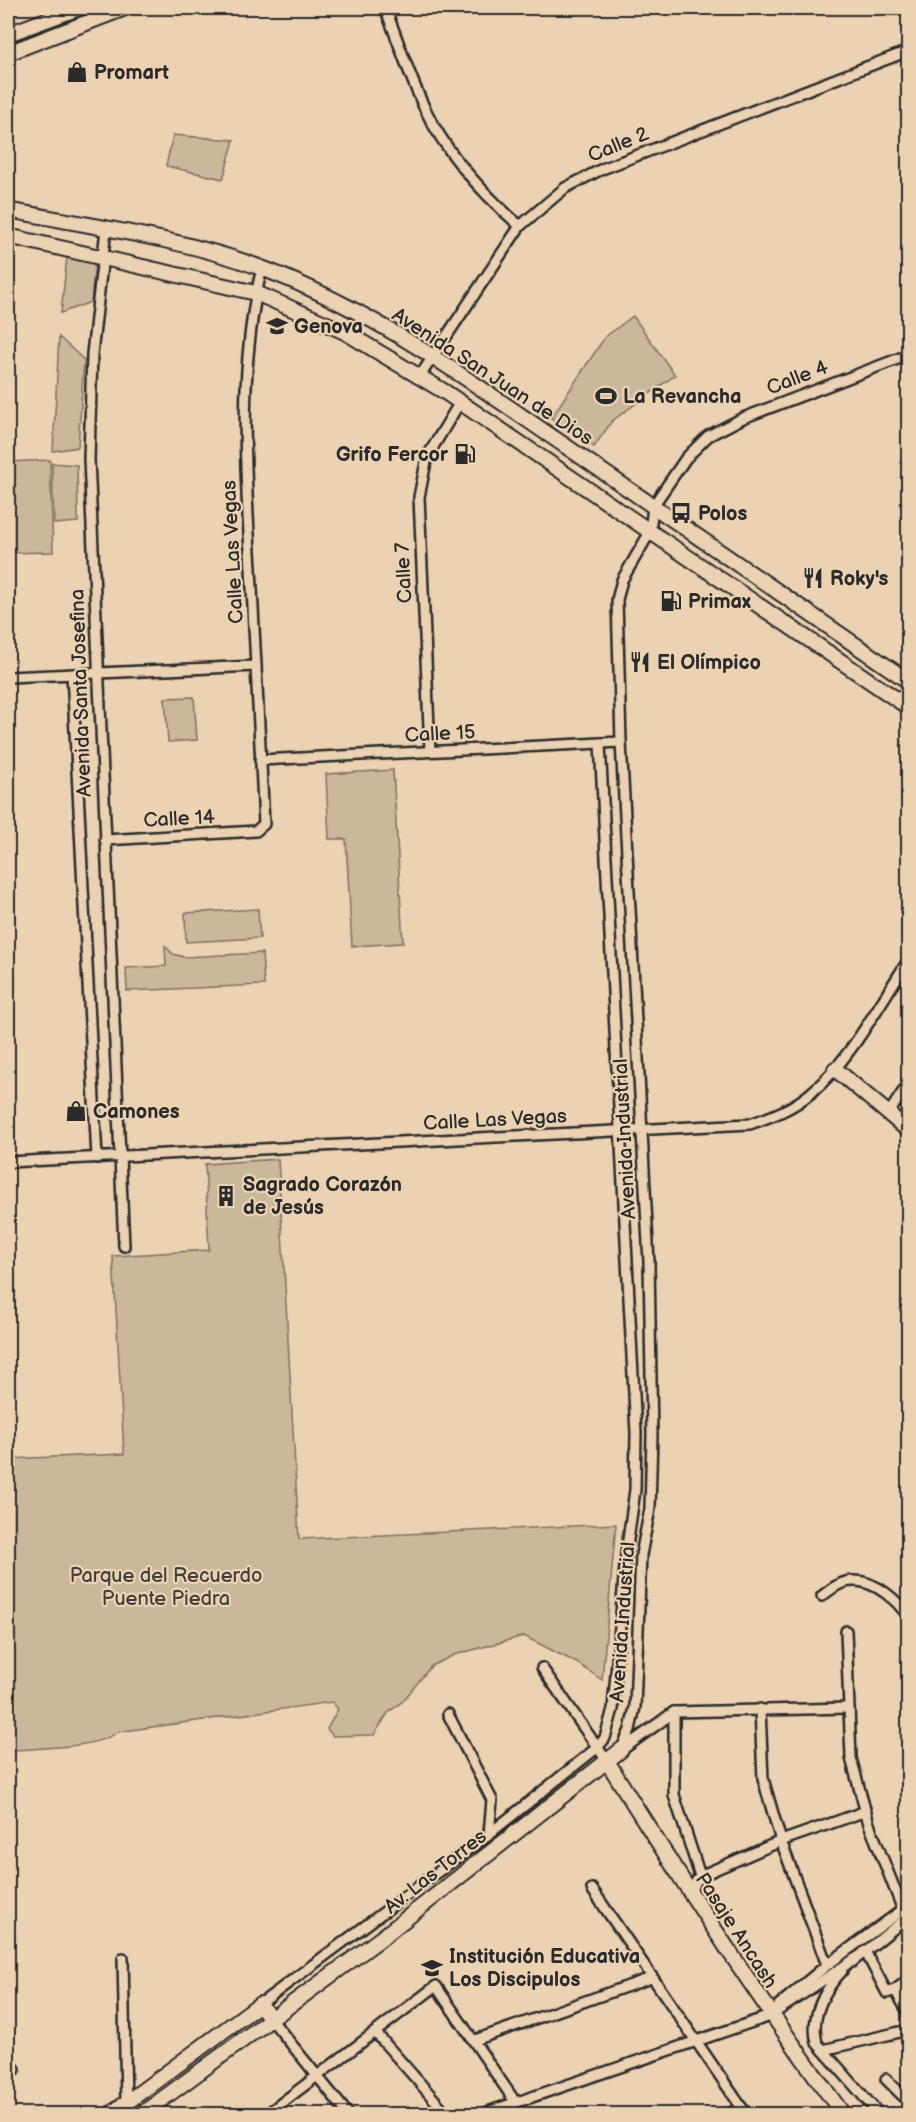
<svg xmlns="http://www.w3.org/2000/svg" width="916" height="2122" viewBox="0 0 916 2122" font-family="'Balsamiq Sans',sans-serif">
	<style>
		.green { fill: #cbb79c; stroke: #7b7164; stroke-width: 1.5 }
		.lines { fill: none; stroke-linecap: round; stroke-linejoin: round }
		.stream { stroke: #72695d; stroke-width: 3 }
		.street-casing { stroke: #2b2b2b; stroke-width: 14 }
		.secondary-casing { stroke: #2b2b2b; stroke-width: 18 }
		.street { stroke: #ead2b2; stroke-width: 9 }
		.secondary { stroke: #ead2b2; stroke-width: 14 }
		.labels { text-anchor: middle; stroke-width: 4.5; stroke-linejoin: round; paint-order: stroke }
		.poi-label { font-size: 20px; font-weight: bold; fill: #2b2b2b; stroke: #ead2b2; text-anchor: start }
		.street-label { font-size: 20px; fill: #2b2b2b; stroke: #ead2b2 }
		.park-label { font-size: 20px; fill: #43403c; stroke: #ead2b2 }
	</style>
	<rect width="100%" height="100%" fill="#ead2b2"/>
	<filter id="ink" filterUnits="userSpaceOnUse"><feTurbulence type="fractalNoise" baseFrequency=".0167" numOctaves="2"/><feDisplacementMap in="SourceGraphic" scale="12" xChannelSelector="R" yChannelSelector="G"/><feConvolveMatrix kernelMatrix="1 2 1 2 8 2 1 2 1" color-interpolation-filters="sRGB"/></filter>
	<g filter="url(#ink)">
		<!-- green -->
		<g class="green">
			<path d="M173 135 234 140 223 179 166 166Z"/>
			<path d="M67 257 95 261 91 302 61 313Z"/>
			<path d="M633 316 675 375 612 421 594 447 551 418 605 337Z"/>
			<path d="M59 337 84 360 78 447 53 451Z"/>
			<path d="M50 460 53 552 8 553V462Z"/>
			<path d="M52 463 77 465 78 522 54 524Z"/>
			<path d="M194 697 197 740 168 742 165 698Z"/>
			<path d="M393 770 403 943 352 946 346 839H329L326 774Z"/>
			<path d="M258 909 260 938 186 942 185 913Z"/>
			<path d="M165 946 173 954 184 957 262 953 264 985 127 991 126 968 166 966Z"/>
			<path d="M278 1159 299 1539 616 1524 602 1680 577 1663 524 1636 454 1655 431 1666 403 1701 388 1713 374 1735 333 1736 327 1729 338 1709 332 1702 117 1732C97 1749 36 1747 8 1751V1459L124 1454 113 1256 209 1250 205 1164Z"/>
		</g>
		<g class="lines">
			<!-- stream -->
			<path class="stream" d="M8 2066 12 2064"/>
			<defs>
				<g id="street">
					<path d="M385 8C398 40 409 75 424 107 446 154 481 192 520 226"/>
					<path d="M106 229 92 354 89 459 124 1246"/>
					<path d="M420 376 520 226 565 188 602 169 908 51"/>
					<path d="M72 674 97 1158"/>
					<path d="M8 677 256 666"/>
					<path d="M430 751 419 497 427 457 460 402"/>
					<path d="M260 760 621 742"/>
					<path d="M105 840 256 831 264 824C259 738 255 653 251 568 245 469 238 365 262 268"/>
					<path d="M889 1113 908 1084"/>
					<path d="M8 1162 750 1124C773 1116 794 1108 812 1092 849 1062 881 1001 908 961"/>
					<path d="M822 1596C831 1589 842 1580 855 1581 875 1581 899 1601 908 1617"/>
					<path d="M846 1631 851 1758 869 1824 903 1910"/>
					<path d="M542 1668 607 1761"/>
					<path d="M760 1709 763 1779 781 1841 827 1965"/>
					<path d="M674 1712V1795L700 1876 688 1893"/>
					<path d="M448 1714 492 1800 489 1834"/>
					<path d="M623 1749 674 1712 848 1708"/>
					<path d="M621 1750 630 1730 635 1707 641 1555 650 1509 652 1435 649 1262 621 742 617 600 622 580 650 532 653 506 686 458 708 436 743 418 908 355"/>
					<path d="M700 1876 781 1841 866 1811"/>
					<path d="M592 1889 746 2114"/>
					<path d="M865 1951 887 1993 895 1990 908 2012"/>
					<path d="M123 1958 126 2102"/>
					<path d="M852 1962 908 1917"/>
					<path d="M842 1971C824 1990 810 2017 817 2043L879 2114"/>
					<path d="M895 1990 908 1980"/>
					<path d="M260 2004 489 1834 598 1747 605 1738 613 1709 626 1554 635 1490 636 1433 600 743"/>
					<path d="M779 2005 827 1965 908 1906"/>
					<path d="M271 2019 348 2114"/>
					<path d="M375 2032 447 2114"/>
					<path d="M475 2040 651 1978"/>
					<path d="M823 2050 908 2030"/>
					<path d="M8 2074 15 2069"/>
					<path d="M886 2079 908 2101"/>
					<path d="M267 2114 436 1986 516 2103"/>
					<path d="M482 2114 770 2016 856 1958"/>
					<path d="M727 2114 743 2109"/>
				</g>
				<g id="secondary">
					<path d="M8 34 79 8"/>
					<path d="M8 53 125 8"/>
					<path d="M8 210C90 226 186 239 264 269 375 311 470 381 567 447 681 525 795 603 908 681"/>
					<path d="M8 236 256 293 345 332 445 392 908 707"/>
					<path d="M835 1069 908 1130"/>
					<path d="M607 1761C682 1882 759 2000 843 2114"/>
					<path d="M111 2114 260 2004 271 2019"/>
					<path d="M142 2114 380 1939 621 1750"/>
				</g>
			</defs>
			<!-- street casing -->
			<use href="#street" class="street-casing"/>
			<!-- secondary casing -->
			<use href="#secondary" class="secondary-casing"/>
			<!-- street -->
			<use href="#street" class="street"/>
			<!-- secondary -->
			<use href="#secondary" class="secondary"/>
		</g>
	</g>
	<!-- icons -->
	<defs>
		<symbol id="shop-bare" viewBox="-9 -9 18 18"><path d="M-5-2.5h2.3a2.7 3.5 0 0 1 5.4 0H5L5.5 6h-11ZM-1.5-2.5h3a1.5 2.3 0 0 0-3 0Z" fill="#2b2b2b" stroke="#ead2b2" stroke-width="2.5" paint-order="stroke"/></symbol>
		<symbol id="school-bare" viewBox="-9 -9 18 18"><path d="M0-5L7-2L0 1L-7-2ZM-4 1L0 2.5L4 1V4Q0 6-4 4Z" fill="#2b2b2b" stroke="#ead2b2" stroke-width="2.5" paint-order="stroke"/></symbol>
		<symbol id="stadium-bare" viewBox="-9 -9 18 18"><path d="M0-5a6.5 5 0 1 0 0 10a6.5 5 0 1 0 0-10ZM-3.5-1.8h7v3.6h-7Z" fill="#2b2b2b" stroke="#ead2b2" stroke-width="2.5" paint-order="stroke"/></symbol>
		<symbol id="fuel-bare" viewBox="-9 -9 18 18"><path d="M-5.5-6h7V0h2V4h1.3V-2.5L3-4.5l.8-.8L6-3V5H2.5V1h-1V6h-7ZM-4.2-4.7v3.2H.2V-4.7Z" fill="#2b2b2b" stroke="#ead2b2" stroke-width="2.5" paint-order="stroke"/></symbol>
		<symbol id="bus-bare" viewBox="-9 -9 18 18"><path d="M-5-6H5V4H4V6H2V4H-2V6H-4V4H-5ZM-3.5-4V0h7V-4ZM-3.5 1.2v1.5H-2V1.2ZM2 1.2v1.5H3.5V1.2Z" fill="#2b2b2b" stroke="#ead2b2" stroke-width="2.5" paint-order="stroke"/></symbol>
		<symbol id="restaurant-bare" viewBox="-9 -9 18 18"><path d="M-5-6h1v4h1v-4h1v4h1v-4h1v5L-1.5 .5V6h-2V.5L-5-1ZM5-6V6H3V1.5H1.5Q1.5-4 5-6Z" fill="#2b2b2b" stroke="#ead2b2" stroke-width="2.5" paint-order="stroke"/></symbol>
		<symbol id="building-bare" viewBox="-9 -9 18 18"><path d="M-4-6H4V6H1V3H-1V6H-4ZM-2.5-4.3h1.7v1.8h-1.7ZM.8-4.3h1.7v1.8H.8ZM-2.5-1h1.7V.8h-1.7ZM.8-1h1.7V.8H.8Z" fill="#2b2b2b" stroke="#ead2b2" stroke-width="2.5" paint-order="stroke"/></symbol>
	</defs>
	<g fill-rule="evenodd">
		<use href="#shop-bare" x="62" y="57" width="30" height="30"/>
		<use href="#school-bare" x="262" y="311" width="30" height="30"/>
		<use href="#stadium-bare" x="591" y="381" width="30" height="30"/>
		<use href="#fuel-bare" x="450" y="439" width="30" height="30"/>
		<use href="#bus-bare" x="666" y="498" width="30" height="30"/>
		<use href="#restaurant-bare" x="798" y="563" width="30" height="30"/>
		<use href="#fuel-bare" x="656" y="586" width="30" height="30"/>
		<use href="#restaurant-bare" x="625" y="647" width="30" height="30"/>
		<use href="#shop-bare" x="61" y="1096" width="30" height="30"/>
		<use href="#building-bare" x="211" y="1181" width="30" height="30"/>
		<use href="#school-bare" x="417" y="1953" width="30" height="30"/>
	</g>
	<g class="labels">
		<!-- poi labels -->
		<g class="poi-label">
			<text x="94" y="79">Promart</text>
			<text x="294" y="333">Genova</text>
			<text x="623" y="403">La Revancha</text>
			<text x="448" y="461" text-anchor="end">Grifo Fercor</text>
			<text x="698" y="520">Polos</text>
			<text x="830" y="585">Roky's</text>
			<text x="688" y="608">Primax</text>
			<text x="657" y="669">El Olímpico</text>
			<text x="93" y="1118">Camones</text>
			<text x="243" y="1191">Sagrado Corazón<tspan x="243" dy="23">de Jesús</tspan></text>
			<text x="449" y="1963">Institución Educativa<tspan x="449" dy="23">Los Discipulos</tspan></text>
		</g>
		<!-- street labels -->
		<g class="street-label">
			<text transform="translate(618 144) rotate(-22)" y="7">Calle 2</text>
			<text transform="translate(493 376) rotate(33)" y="7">Avenida San Juan de Dios</text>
			<text transform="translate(797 377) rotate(-21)" y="7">Calle 4</text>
			<text transform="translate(232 552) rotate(-93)" y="7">Calle Las Vegas</text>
			<text transform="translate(403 573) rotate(-93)" y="7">Calle 7</text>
			<text transform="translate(80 693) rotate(-92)" y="7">Avenida Santa Josefina</text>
			<text transform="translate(440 733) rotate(-3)" y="7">Calle 15</text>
			<text transform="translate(179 818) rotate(-3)" y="7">Calle 14</text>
			<text transform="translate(495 1119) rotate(-3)" y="7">Calle Las Vegas</text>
			<text transform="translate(624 1139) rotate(-93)" y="7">Avenida Industrial</text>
			<text transform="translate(622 1622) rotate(-86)" y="7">Avenida Industrial</text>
			<text transform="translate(435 1871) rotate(-38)" y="7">Av. Las Torres</text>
			<text transform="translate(737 1930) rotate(57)" y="7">Pasaje Ancash</text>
		</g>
		<!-- park labels -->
		<g class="park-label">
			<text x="166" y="1582">Parque del Recuerdo<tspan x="166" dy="23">Puente Piedra</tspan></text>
		</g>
	</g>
	<!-- margin -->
	<rect width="916" height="2122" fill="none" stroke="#ead2b2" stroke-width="30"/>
	<rect x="15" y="15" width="886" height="2092" fill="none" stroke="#2b2b2b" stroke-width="2" filter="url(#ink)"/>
</svg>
